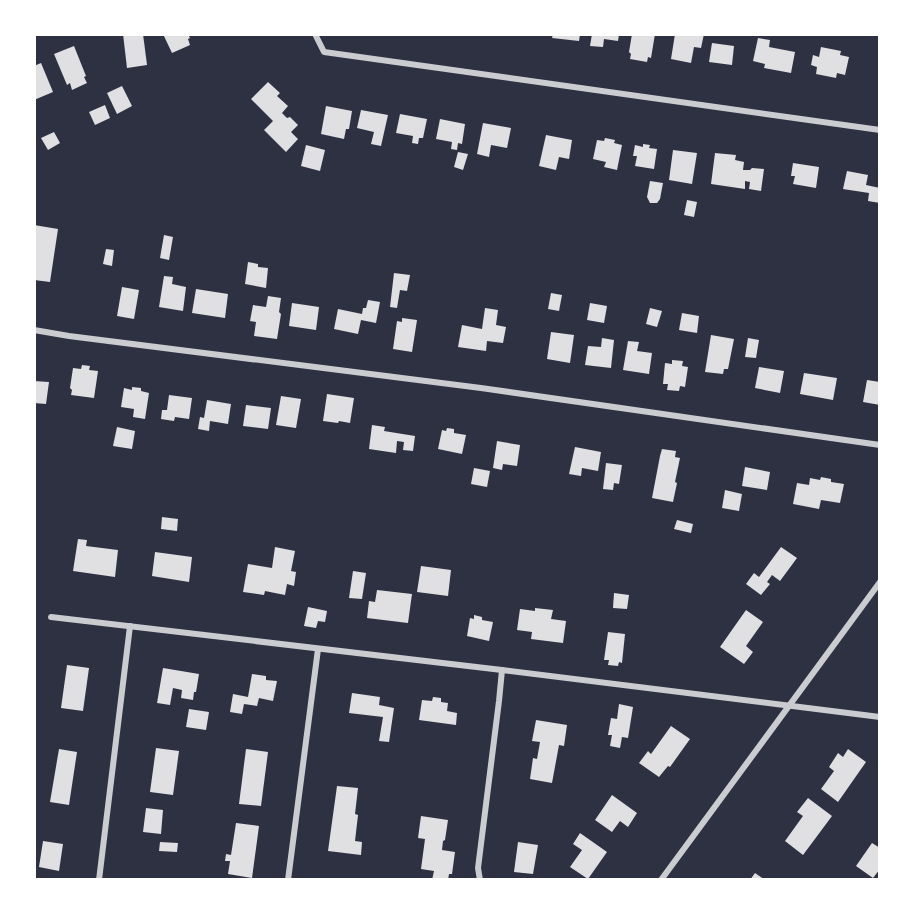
<svg xmlns="http://www.w3.org/2000/svg" width="914" height="914" viewBox="0 0 914 914" font-family="Montserrat,sans-serif">
	<style>
		.building { fill: #e0e0e3 }
		.lines { fill: none; stroke-linecap: round; stroke-linejoin: round }
		.minor { stroke: #caccd0; stroke-width: 6 }
	</style>
	<rect width="100%" height="100%" fill="#2d3142"/>
	<!-- building -->
	<g class="building">
		<path d="M123 34H143L147 65 127 68Z"/>
		<path d="M163 34H188L190 38 188 39 190 45 172 53Z"/>
		<path d="M553 34H580L579 41 552 38Z"/>
		<path d="M592 34H619L618 41 604 39 603 47 590 46Z"/>
		<path d="M632 34H655L651 58 648 57 647 62 630 59 631 54 629 52Z"/>
		<path d="M675 34H704L701 48 694 47 691 63 671 59Z"/>
		<path d="M758 38 770 40 769 47 795 52 791 73 764 68 765 64 753 61Z"/>
		<path d="M712 43 734 46 732 65 709 62Z"/>
		<path d="M74 46 86 76 84 77 87 83 72 90 70 83 67 85 54 54Z"/>
		<path d="M821 47 841 51 840 55 849 57 845 75 837 73 836 78 816 74 817 67 811 65 813 55 819 57Z"/>
		<path d="M41 63 53 92 34 100V66Z"/>
		<path d="M268 82 280 93 277 96 288 106 282 113 287 118 290 117 298 125 291 132 298 139 286 152 264 130 273 121 251 99Z"/>
		<path d="M122 86 132 106 117 114 107 93Z"/>
		<path d="M105 105 110 118 95 125 89 112Z"/>
		<path d="M326 106 352 111 349 129H346L344 139 321 134Z"/>
		<path d="M361 110 388 115 381 146 371 144 374 132 357 128Z"/>
		<path d="M400 114 427 119 423 138H419L418 144 412 143 413 136 396 133Z"/>
		<path d="M440 119 465 124 462 144 458 143 457 150 451 149 452 142 436 139Z"/>
		<path d="M483 123 511 128 507 148 491 145 489 157 477 154Z"/>
		<path d="M54 132 60 143 48 150 41 138Z"/>
		<path d="M546 135 572 140 569 159 559 157 556 170 539 166Z"/>
		<path d="M605 138 615 140 614 143 622 145 617 170 604 167 606 162 593 159 597 140 604 141Z"/>
		<path d="M643 144 650 145 649 148 657 149 654 169 635 166 637 156H633L635 145 643 147Z"/>
		<path d="M306 145 325 150 320 171 301 166Z"/>
		<path d="M673 150 697 153 692 184 669 180Z"/>
		<path d="M458 152 468 154 463 170 454 167Z"/>
		<path d="M715 153 736 155 735 160 744 162 743 170H750L752 168 764 169 761 191 749 189 750 182 745 181V189L711 184Z"/>
		<path d="M793 163 819 167 816 188 793 184 795 176H791Z"/>
		<path d="M847 171 868 175 866 185 880 188V203L868 201 869 193 843 189Z"/>
		<path d="M650 181 663 183 660 199 657 203H650L647 197Z"/>
		<path d="M687 200 697 202 694 217 684 215Z"/>
		<path d="M34 225 58 229 50 282 34 280Z"/>
		<path d="M164 235 173 237 169 260 160 258Z"/>
		<path d="M106 249 114 250 112 266 103 264Z"/>
		<path d="M248 262 258 264V267L268 268 266 288 245 284Z"/>
		<path d="M394 273 410 275 407 291 400 290 397 308 390 307Z"/>
		<path d="M164 276 173 277 172 284 186 287 183 311 159 307Z"/>
		<path d="M122 287 139 290 134 319 117 316Z"/>
		<path d="M196 289 228 294 225 318 192 313Z"/>
		<path d="M551 293 562 295 559 311 548 309Z"/>
		<path d="M268 296 281 298 279 312 281 314 277 339 254 336 256 322 250 321 253 305 266 307Z"/>
		<path d="M368 300 380 302 376 323 361 320 358 334 334 329 338 309 362 314 363 308H366Z"/>
		<path d="M292 303 319 307 316 330 289 326Z"/>
		<path d="M590 303 607 306 604 323 587 320Z"/>
		<path d="M485 308 498 310 496 325 506 327 503 343 487 341 486 351 458 347 462 325 482 329Z"/>
		<path d="M650 308 662 311 657 327 646 324Z"/>
		<path d="M682 313 699 316 697 333 679 330Z"/>
		<path d="M402 318 417 320 412 352 393 349 397 321 402 322Z"/>
		<path d="M551 332 574 335 570 363 547 359Z"/>
		<path d="M711 335 734 339 728 369H724L723 374 705 372Z"/>
		<path d="M602 338 614 340 611 368 585 365 588 346 601 347Z"/>
		<path d="M748 338 759 340 756 358 745 357Z"/>
		<path d="M628 341 639 342 637 351 652 353 649 374 623 370Z"/>
		<path d="M672 360 683 361 682 366 688 367 685 387 680 386 679 391 667 390 668 384H663L665 363 672 364Z"/>
		<path d="M82 365 90 366 89 370 98 371 94 398 71 395 72 390 70 388 73 368 81 369Z"/>
		<path d="M759 367 784 371 780 393 755 388Z"/>
		<path d="M804 373 837 378 833 400 800 394Z"/>
		<path d="M867 380 880 382V405L863 402Z"/>
		<path d="M34 381 49 382 46 404 34 403Z"/>
		<path d="M132 387 141 388V391L149 393 145 419 133 417 134 409 121 407 124 388 132 390Z"/>
		<path d="M327 394 354 398 350 423 339 421 338 423 323 421Z"/>
		<path d="M169 395 192 398 189 419 175 417 174 421 161 419 162 410H167Z"/>
		<path d="M281 396 301 399 296 428 276 425Z"/>
		<path d="M207 400 231 404 228 424 210 421 209 431 198 429 200 417 204 418Z"/>
		<path d="M246 405 271 408 268 429 243 426Z"/>
		<path d="M372 425 385 427 384 431 415 436 413 451 403 450 404 442 397 441 396 453 369 449Z"/>
		<path d="M117 427 135 431 132 449 113 446Z"/>
		<path d="M447 428 454 429V433L466 435 462 454 438 449 442 430 446 431Z"/>
		<path d="M497 441 520 445 517 466 503 464 502 470 493 468Z"/>
		<path d="M575 447 601 452 598 471 582 468 581 476 569 474Z"/>
		<path d="M662 449 676 451 675 457 680 458 675 482 677 483 673 502 652 498 660 456Z"/>
		<path d="M606 463 622 465 619 484 614 483 613 490 603 489Z"/>
		<path d="M745 467 770 472 767 490 742 486Z"/>
		<path d="M474 468 490 471 487 487 471 484Z"/>
		<path d="M821 477 831 479V482L844 484 840 503 821 500 819 509 793 504 797 483 809 485 810 478 820 480Z"/>
		<path d="M725 490 742 494 739 511 722 508Z"/>
		<path d="M162 517 178 519 177 531 161 529Z"/>
		<path d="M677 520 693 524 691 533 674 529Z"/>
		<path d="M78 539 87 540 86 546 118 550 115 577 73 571Z"/>
		<path d="M275 547 295 551 291 571 296 572 294 586 287 584 285 595 265 591 264 595 243 592 248 564 272 568Z"/>
		<path d="M781 547 797 558 780 581 772 575 767 582 770 584 761 595 746 584 754 573 759 577Z"/>
		<path d="M155 552 192 557 189 582 152 576Z"/>
		<path d="M421 566 451 570 448 596 417 592Z"/>
		<path d="M353 571 366 573 362 599 349 598Z"/>
		<path d="M377 590 412 594 408 623 367 618 369 601 375 602Z"/>
		<path d="M614 593 629 595 627 609 613 608Z"/>
		<path d="M308 607 327 611 325 622 318 621 316 628 304 626Z"/>
		<path d="M535 608 553 610 551 619 566 621 563 643 531 639 532 632 517 630 520 609 535 611Z"/>
		<path d="M746 610 763 622 746 646 753 652 744 664 720 647Z"/>
		<path d="M474 615 482 617V620L493 622 489 641 467 636 470 618 474 619Z"/>
		<path d="M608 632 625 634 622 663 619 662 618 666 608 665 609 660H604Z"/>
		<path d="M67 665 89 668 83 711 61 708Z"/>
		<path d="M163 668 199 674 196 692H194L193 700 181 698 182 690 173 688 170 705 157 703Z"/>
		<path d="M252 674 266 676V680L277 681 273 701 259 698 257 706 244 704 242 714 230 712 233 694 248 697Z"/>
		<path d="M352 693 380 697 379 705 394 708 389 742 379 741 383 717 349 713Z"/>
		<path d="M433 697 441 698V702L448 703 447 711 457 713 456 725 419 720 422 700 432 701Z"/>
		<path d="M619 704 633 707 628 738 622 737 620 748 610 746 612 735H608L611 718 617 719Z"/>
		<path d="M189 709 209 712 206 730 186 727Z"/>
		<path d="M536 720 567 725 564 746 559 745 552 783 530 779 533 758 537 759 540 742 532 741Z"/>
		<path d="M671 726 690 739 670 767 668 766 659 777 639 763 648 751 651 754Z"/>
		<path d="M156 748 179 751 173 795 150 792Z"/>
		<path d="M59 749 77 752 69 805 50 802Z"/>
		<path d="M246 749 268 752 261 806 239 804Z"/>
		<path d="M848 749 866 762 838 802 821 789 834 771 829 767 838 753 843 757Z"/>
		<path d="M337 786 358 788 355 814 358 815 355 841 362 842 361 855 328 851Z"/>
		<path d="M612 795 637 813 628 827 620 821 612 832 595 820Z"/>
		<path d="M808 798 832 816 803 855 785 841 803 816 797 812Z"/>
		<path d="M146 808 163 810 161 834 143 832Z"/>
		<path d="M421 816 448 820 445 840 443 841 442 850 455 852 452 874H449L448 880H432L434 871 421 869 425 839 418 838Z"/>
		<path d="M236 823 259 826 252 878 228 874 230 861H225L226 854 231 855Z"/>
		<path d="M580 833 607 852 588 879 570 867 582 850 573 844Z"/>
		<path d="M43 841 63 844 59 871 39 867Z"/>
		<path d="M160 842 178 843 177 852 159 851Z"/>
		<path d="M518 842 538 845 533 874 514 872Z"/>
		<path d="M872 843 880 848V869L873 878 856 866Z"/>
		<path d="M755 873 765 880H750Z"/>
	</g>
	<g class="lines">
		<!-- minor -->
		<g class="minor">
			<path d="M315 34 324 52 880 130"/>
			<path d="M34 330 69 336 481 388 880 445"/>
			<path d="M51 617 502 670 880 717"/>
			<path d="M99 880 130 626"/>
			<path d="M288 880 318 649"/>
			<path d="M480 880 478 868 499 701 502 670"/>
			<path d="M661 880 880 582"/>
		</g>
	</g>
	<!-- border -->
	<rect width="914" height="914" fill="none" stroke="#ffffff" stroke-width="72"/>
</svg>
